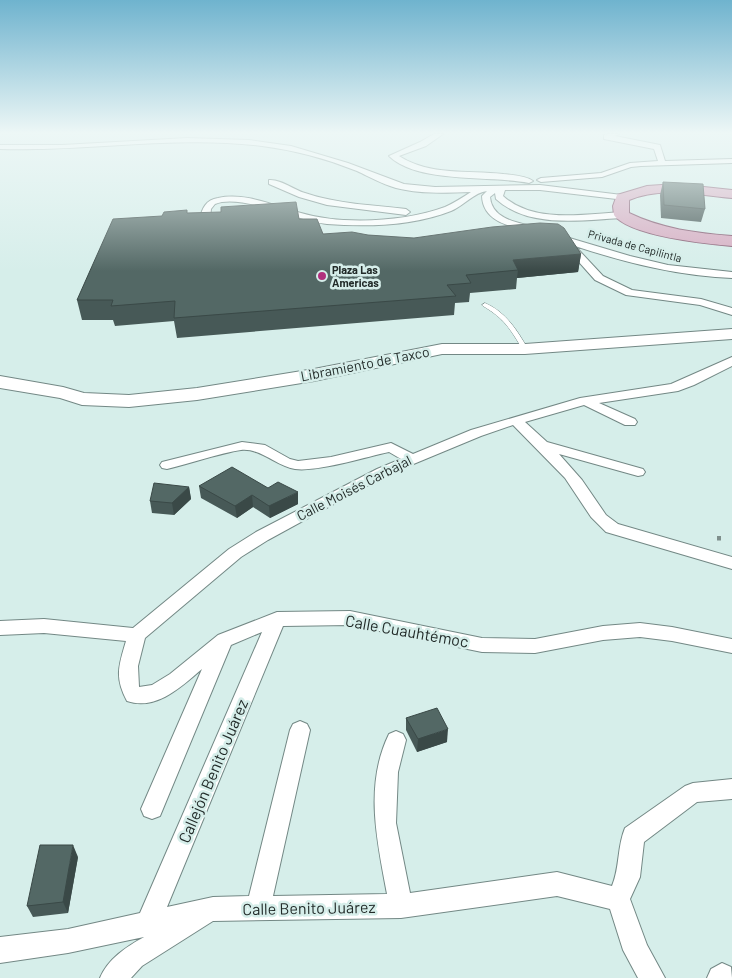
<svg xmlns="http://www.w3.org/2000/svg" width="732" height="978" viewBox="0 0 732 978" font-family="Barlow,sans-serif">
	<style>
		.lines { fill: none; stroke-linecap: round; stroke-linejoin: round }
		.service-casing { stroke: #738885; stroke-width: 1 }
		.minor-casing { stroke: #738885; stroke-width: 2 }
		.secondary-casing { stroke: #738885; stroke-width: 2 }
		.primary-casing { stroke: #855c72; stroke-width: 2 }
		.path { stroke: #7f8f8c; stroke-width: 4; stroke-dasharray: 4.5 4.5; stroke-linecap: butt }
		.service { fill: #fff; fill-rule: evenodd }
		.minor { fill: #fff; fill-rule: evenodd }
		.secondary { fill: #fff; fill-rule: evenodd }
		.primary { fill: #d6adc2; fill-rule: evenodd }
		.wall { fill: #475957 }
		.shaded-wall { fill: #3a4947 }
		.building { fill: #536865; stroke: #3a4947 }
		.poi-dot { fill: #b0307d; stroke: #d6eeea; stroke-width: 2 }
		.labels { text-anchor: middle; stroke-width: 5; stroke-linejoin: round; paint-order: stroke }
		.far-street-label { font-size: 11px; fill: #222b29; stroke: #d6eeea }
		.far-poi-label { font-size: 11px; font-weight: bold; fill: #222b29; stroke: #d6eeea; text-anchor: start }
		.street-label { font-size: 14px; fill: #222b29; stroke: #d6eeea }
		.near-street-label { font-size: 16px; fill: #222b29; stroke: #d6eeea }
	</style>
	<rect width="100%" height="100%" fill="#d6eeea"/>
	<g class="lines">
		<defs>
			<path id="service" d="M485 303C506 312 517 330 528 349L527 350H523C510 329 505 319 483 306L482 305Z"/>
			<g id="minor">
				<path d="M434 134H443L426 146 399 156C430 176 468 170 503 174 512 175 526 176 533 181L529 183C489 175 418 184 389 156L420 142Z"/>
				<path d="M608 134H619L615 136 660 145 665 161 732 159V163L641 166 631 167 602 177 541 182 537 180 541 178 601 173 630 163 658 161 654 149 604 139V135Z"/>
				<path d="M187 138 249 140 291 146 348 163 404 184 435 187 540 185 622 195 625 196V200L540 190H505L503 196C534 224 584 214 622 212L627 215 622 218C581 220 529 229 496 199L495 193 490 197C492 221 521 223 540 228L542 230 537 233C515 227 483 224 482 196L487 191C475 192 463 206 451 211 413 226 367 227 327 224 297 221 241 193 215 204L211 209 210 219 205 222 200 219C202 208 206 200 218 198 246 192 274 206 301 213 341 225 405 222 445 207 454 203 463 197 471 192 446 193 420 194 396 188 382 184 370 177 357 171 327 159 294 150 262 146 175 135 87 152 0 149V145H62Z"/>
				<path d="M269 180C281 179 294 190 305 193 337 204 373 205 406 209L410 212 406 215 327 205 299 197 269 184Z"/>
				<path d="M566 237 630 256 668 265 732 272V278C678 276 627 263 575 246L603 276 632 290 701 299 732 308V315L700 305 626 295 595 280 562 243 561 240Z"/>
				<path d="M732 357V366L694 385 678 391 599 403 635 419 637 422 635 425H625L584 405 525 422 547 442 643 469 645 472 643 475 638 476 559 454 582 480 606 515 618 524 732 557V569L606 532 591 517 565 478 513 425 481 436 387 475 268 540 241 557 145 638 138 666 139 687 152 685 170 674 218 635 277 612 350 611 482 638 535 639 603 626 640 623 672 627 732 639V653L672 641 640 637 603 640 535 653 482 652 350 625 283 626 167 907 213 897 249 896 290 730 293 724 300 721 307 724 310 730 273 896 387 894C377 841 364 785 389 734L396 731 403 734 406 740 398 772 396 823 410 893 557 872 612 886C620 867 617 847 625 828L685 786 693 783 732 779V799L697 802 644 842 640 877 630 899 647 945 665 978H638L623 950 610 909 557 896 401 918 213 921 142 966 131 978H100C108 959 126 947 144 937L68 953 0 963V937L68 929 140 913 262 632 231 645 160 816 152 819 144 816 141 809 202 669C181 687 156 711 127 701 114 677 119 665 126 641L44 633 0 635V621L44 619 133 628 229 549 256 532 377 469 401 459 389 452C365 457 318 472 295 469 276 466 261 448 241 450 220 453 189 464 167 469L162 468 160 465 162 462 242 442 265 445 290 459 298 461 331 457 391 443 413 454 471 430 580 398 671 384Z"/>
				<path d="M722 963 731 967 732 978H707L711 969Z"/>
			</g>
			<path id="secondary" d="M732 329V339L525 354H442L314 381 197 400 129 407 82 405 60 398 0 388V376L63 387 84 393 129 395 197 388 314 369 442 344H525Z"/>
			<path id="primary" d="M676 184 732 190V198C698 195 661 186 629 200V213C662 229 696 233 732 236V246C707 244 629 236 614 215L613 206 617 195 647 186Z"/>
		</defs>
		<!-- service casing -->
		<use href="#service" class="service-casing"/>
		<!-- minor casing -->
		<use href="#minor" class="minor-casing"/>
		<!-- secondary casing -->
		<use href="#secondary" class="secondary-casing"/>
		<!-- primary casing -->
		<use href="#primary" class="primary-casing"/>
		<!-- path -->
		<path class="path" d="M719 536V545"/>
		<!-- service -->
		<use href="#service" class="service"/>
		<!-- minor -->
		<use href="#minor" class="minor"/>
		<!-- secondary -->
		<use href="#secondary" class="secondary"/>
		<!-- primary -->
		<use href="#primary" class="primary"/>
	</g>
	<!-- wall -->
	<g class="wall">
		<path d="M663 182 705 209 701 222 661 218 660 195Z"/>
		<path d="M188 213 299 219 323 234 368 235 581 254 578 272 517 278 516 289 470 293 469 302 455 303 454 315 177 338 174 321 115 326 113 320H82L77 300 162 216Z"/>
		<path d="M199 486 268 488 298 504 270 518 253 507 237 518 201 498Z"/>
		<path d="M189 487 191 499 174 515 152 513 150 501Z"/>
		<path d="M406 718 447 742 417 752 406 730Z"/>
		<path d="M78 857 68 913 33 917 27 906Z"/>
	</g>
	<!-- shaded-wall -->
	<g class="shaded-wall">
		<path d="M581 254 578 272 517 278 518 270 513 260Z"/>
		<path d="M189 487 191 499 174 515 172 503Z"/>
		<path d="M298 492V504L270 518 269 506Z"/>
		<path d="M252 495 253 507 237 518 235 506Z"/>
		<path d="M448 729 447 742 417 752 418 739Z"/>
		<path d="M73 845 78 857 68 913 63 902Z"/>
	</g>
	<!-- building -->
	<g class="building">
		<path d="M663 182 703 184 705 209 664 205Z"/>
		<path d="M296 202 299 219H317L323 234 352 232 368 235 414 238 492 227 540 223 558 224 564 228 581 254 513 260 518 270 466 275 471 283 447 285 456 296 174 318 175 301 111 306 113 300H77L113 219 162 216 164 212 187 210V213L221 212V207Z"/>
		<path d="M232 467 268 488 278 482 298 492 269 506 252 495 235 506 199 486Z"/>
		<path d="M154 483 189 487 172 503 150 501Z"/>
		<path d="M437 708 448 729 418 739 406 718Z"/>
		<path d="M40 845H73L63 902 27 906Z"/>
	</g>
	<!-- sky -->
	<linearGradient id="sky" x2="0" y2="1"><stop stop-color="#6fb3ce"/><stop offset="0.49" stop-color="#edf7f6"/><stop offset="1" stop-color="#edf7f6" stop-opacity="0"/></linearGradient>
	<rect width="732" height="271" fill="url(#sky)"/>
	<!-- markers -->
	<circle class="poi-dot" cx="322" cy="276" r="5"/>
	<g class="labels">
		<!-- far-street labels -->
		<g class="far-street-label">
			<text transform="translate(635 246) rotate(15)" y="4">Privada de Capilintla</text>
		</g>
		<!-- far-poi labels -->
		<g class="far-poi-label">
			<text x="332" y="274">Plaza Las<tspan x="332" dy="13">Americas</tspan></text>
		</g>
		<!-- street labels -->
		<g class="street-label">
			<text transform="translate(365 364) rotate(-11)" y="5">Libramiento de Taxco</text>
			<text transform="translate(354 488) rotate(-27)" y="5">Calle Moisés Carbajal</text>
		</g>
		<!-- near-street labels -->
		<g class="near-street-label">
			<text transform="translate(407 631) rotate(10)" y="6">Calle Cuauhtémoc</text>
			<text transform="translate(213 771) rotate(-67)" y="6">Callejón Benito Juárez</text>
			<text transform="translate(309 908) rotate(-1)" y="6">Calle Benito Juárez</text>
		</g>
	</g>
</svg>
